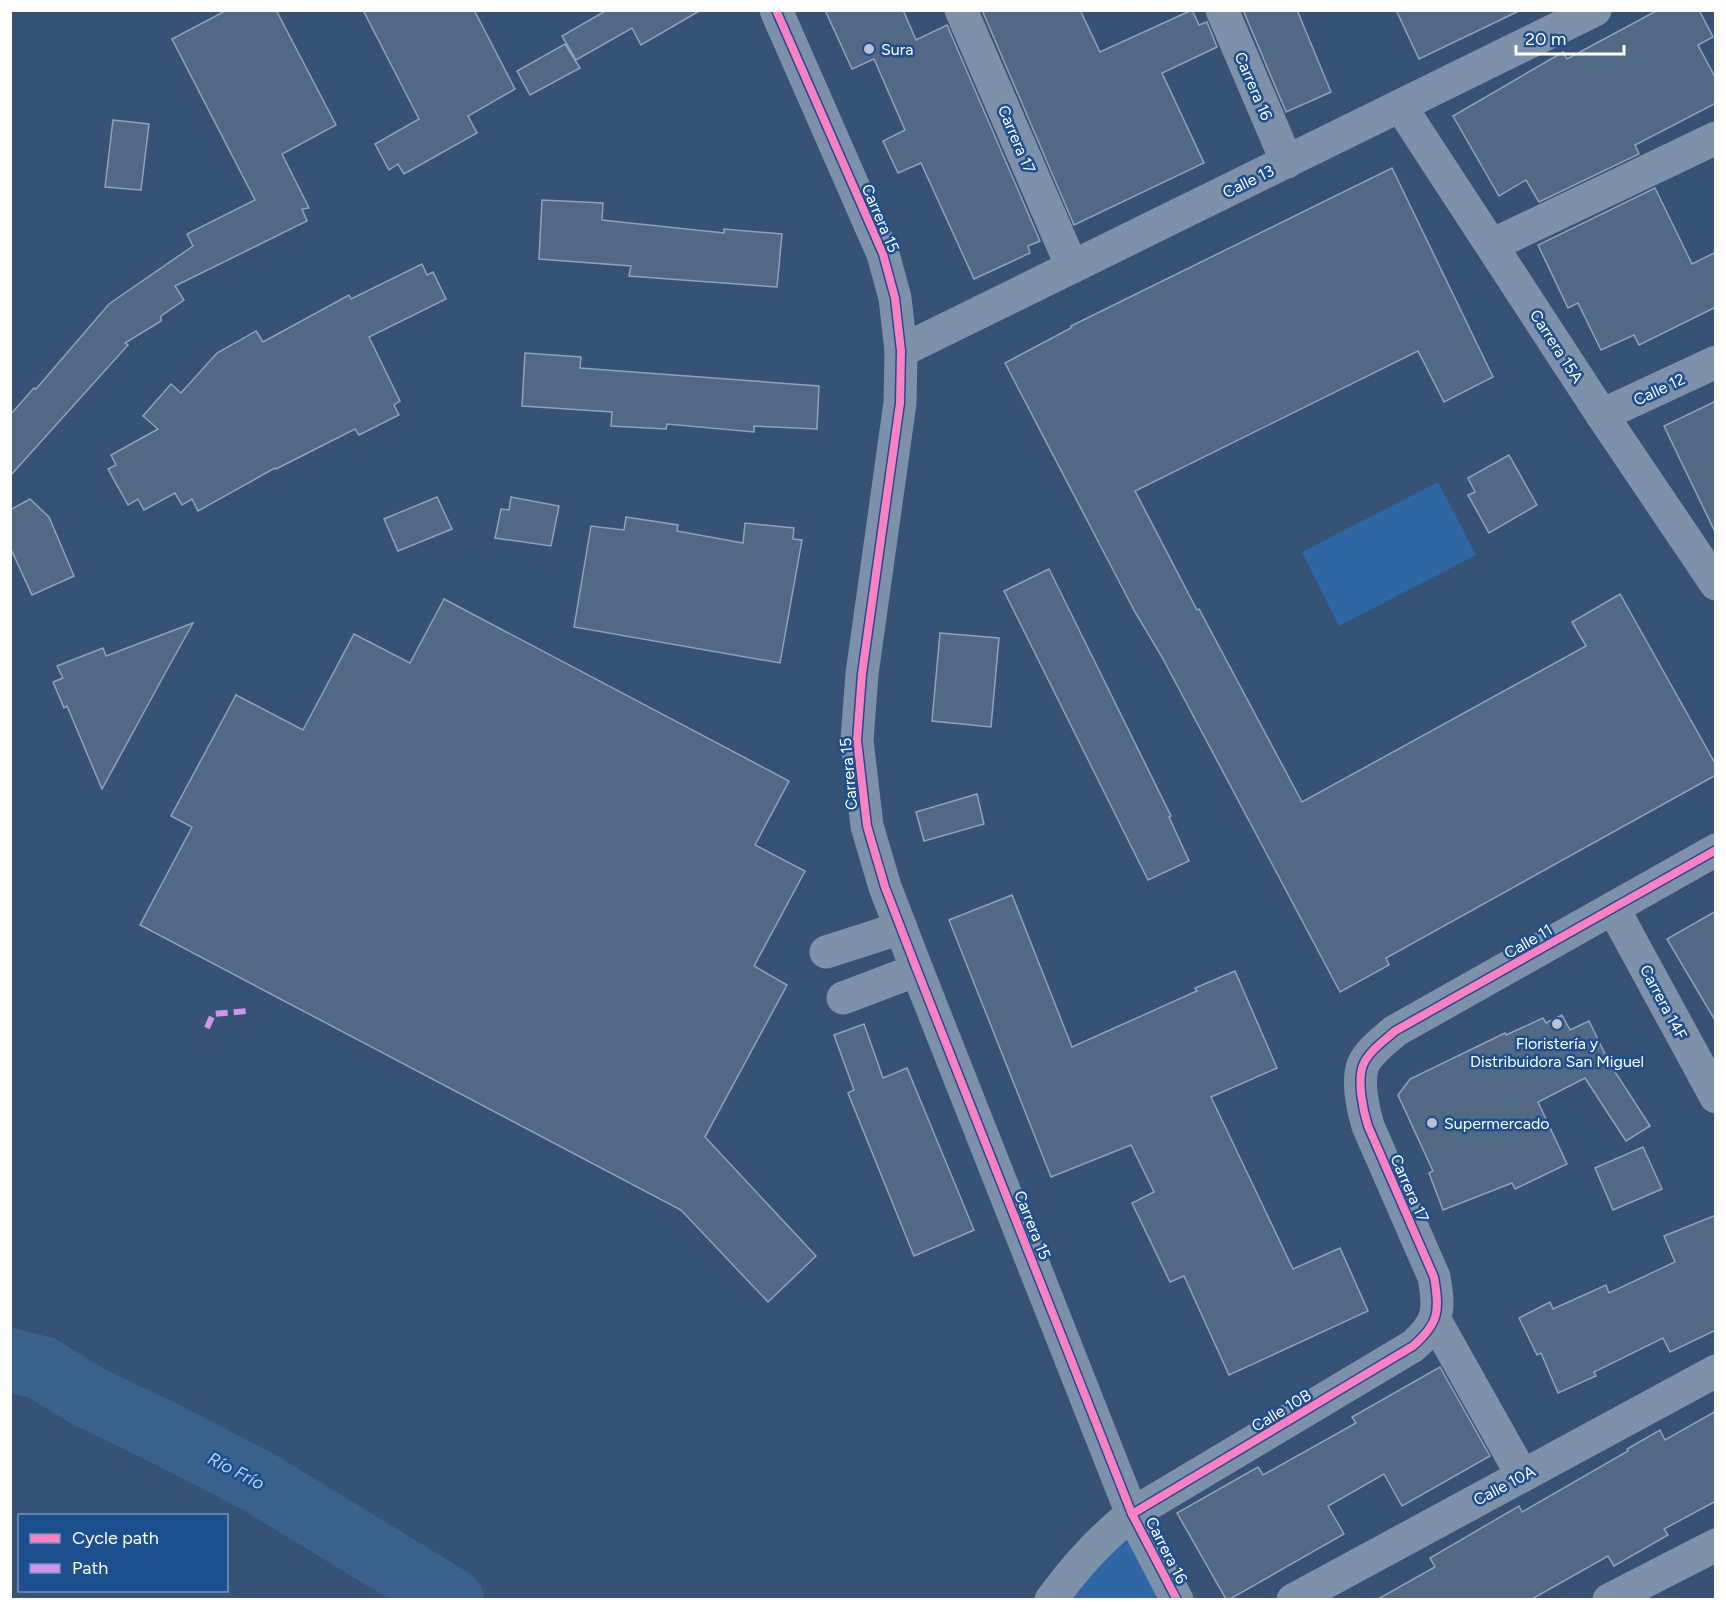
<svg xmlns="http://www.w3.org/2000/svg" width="1726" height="1610" viewBox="0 0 1726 1610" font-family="Figtree,sans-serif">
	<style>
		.green { fill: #2f66a5 }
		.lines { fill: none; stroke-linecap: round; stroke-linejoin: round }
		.river { stroke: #3b618d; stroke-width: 64 }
		.building { fill: #526984; stroke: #92a2b6; stroke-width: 1.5 }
		.minor { stroke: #7d92a8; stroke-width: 33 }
		.quiet { stroke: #d193ec; stroke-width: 6; stroke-dasharray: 12 6; stroke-linecap: butt }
		.cycleway-casing { stroke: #1b4f8f; stroke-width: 11 }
		.cycleway { stroke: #ff80c0; stroke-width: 8 }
		.poi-dot { fill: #b9c2ce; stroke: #1b4f8f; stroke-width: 2 }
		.labels { text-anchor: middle; stroke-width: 5; stroke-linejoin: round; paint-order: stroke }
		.poi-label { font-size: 16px; fill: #fff; stroke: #1b4f8f; text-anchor: start }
		.street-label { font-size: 16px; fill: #fff; stroke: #1b4f8f }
		.water-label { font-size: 18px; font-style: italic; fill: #b5d3f5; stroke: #1b4f8f }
	</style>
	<rect width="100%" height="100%" fill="#365274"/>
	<!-- green -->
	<g class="green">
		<path d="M1438 482 1476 555 1339 626 1302 552Z"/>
		<path d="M1132 1514 1177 1600H1051Z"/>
	</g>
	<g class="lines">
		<!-- river -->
		<path class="river" d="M10 1360 42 1368 89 1397 158 1430 257 1481 452 1600"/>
	</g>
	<!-- building -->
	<g class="building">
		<path d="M227 10H276L336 125 282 154 309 208 302 209 307 221 175 286 184 300 161 316V321L125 343 128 345 10 476V415L34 388 36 389 109 304 193 246 187 234 255 200 172 39Z"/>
		<path d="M363 10H474L515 89 468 116 477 133 404 174 398 164 389 170 375 144 419 119Z"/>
		<path d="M607 10H701L641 45 632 28 576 60 562 36Z"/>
		<path d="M825 10H903L916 40 947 25 1040 241 1028 246 1030 253 974 279 921 163 898 173 883 141 905 130 874 59 852 69Z"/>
		<path d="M982 10H1080L1100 52 1192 10 1199 25 1207 22 1217 47 1162 73 1204 163 1074 225Z"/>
		<path d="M1243 10H1297L1331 92 1286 112Z"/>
		<path d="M1396 10H1521L1419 59Z"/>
		<path d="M1658 10H1699L1713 37 1698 45 1716 79V103L1635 145 1639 154 1539 202 1526 180 1499 196 1453 116 1563 52 1567 59Z"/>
		<path d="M565 44 580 68 530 95 517 71Z"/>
		<path d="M113 120 149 124 141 190 105 187Z"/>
		<path d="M1392 168 1493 377 1444 402 1418 351 1135 491 1197 610 1199 609 1302 802 1586 646 1572 622 1620 594 1716 765V775L1386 958 1389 965 1340 992 1162 657 1135 612 1005 363 1071 328V326Z"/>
		<path d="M1655 188 1692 264 1716 252V307L1639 345 1634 335 1601 350 1578 303 1568 308 1538 245Z"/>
		<path d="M542 200 603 203 602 220 724 233V229L782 234 777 287 629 276 631 266 539 259Z"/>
		<path d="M422 264 427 275 433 272 446 299 369 337 400 401 394 405 399 415 359 435 355 429 276 469 275 468 198 511 192 499 182 505 175 493 144 510 138 499 128 505 108 469 116 465 111 455 158 429 143 416 171 384 181 393 217 353 256 331 263 342 349 295 351 299Z"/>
		<path d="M525 353 581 357 580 368 819 386 817 429 754 426V432L667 424 666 429 611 426 612 412 522 406Z"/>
		<path d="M1716 401V534L1664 426Z"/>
		<path d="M1509 455 1537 505 1489 533 1468 495 1475 492 1468 478Z"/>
		<path d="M437 497 452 529 398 551 384 519Z"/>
		<path d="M511 497 559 506 551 546 495 538 501 509 509 510Z"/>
		<path d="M30 499 49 517 74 576 32 595 10 547V510Z"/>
		<path d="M626 517 678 525 677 531 743 543 745 523 794 528 793 539 802 540 780 663 574 627 591 526 624 530Z"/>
		<path d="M1049 569 1171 816 1169 817 1189 861 1148 880 1004 591Z"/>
		<path d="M444 599 789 781 755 845 805 871 754 966 787 985 705 1137 816 1256 768 1302 681 1210 140 925 192 827 171 816 236 695 303 730 354 634 410 663Z"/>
		<path d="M193 623 168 668 102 789 67 706 64 708 53 682 63 678 57 666 103 648 106 656Z"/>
		<path d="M940 633 999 638 991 727 932 721Z"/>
		<path d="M977 794 984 824 924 841 916 812Z"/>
		<path d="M1012 895 1072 1047 1197 991 1195 988 1235 971 1277 1068 1211 1097 1293 1269 1340 1248 1368 1311 1229 1375 1184 1276 1170 1282 1132 1203 1154 1192 1131 1145 1051 1177 949 920Z"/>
		<path d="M1716 911V1022L1667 939Z"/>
		<path d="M1562 1015 1570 1030 1589 1021 1610 1064 1650 1126 1626 1141 1585 1078 1538 1102 1567 1164 1515 1189 1512 1183 1443 1210 1429 1173 1433 1171 1398 1095 1410 1079 1505 1033 1506 1035 1543 1018 1546 1023Z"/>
		<path d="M864 1024 883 1078 907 1068 974 1230 914 1256 848 1093 854 1090 834 1035Z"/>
		<path d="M1643 1147 1662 1189 1613 1210 1595 1168Z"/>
		<path d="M1716 1215V1330L1670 1352 1663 1338 1594 1372 1596 1376 1558 1393 1541 1353 1537 1355 1519 1318 1550 1302 1553 1309 1606 1285 1609 1293 1675 1262 1664 1236Z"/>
		<path d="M1440 1367 1490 1456 1402 1506 1384 1474 1328 1506 1344 1534 1230 1599H1226L1177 1513 1258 1467 1263 1475 1356 1423 1352 1417Z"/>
		<path d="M1716 1411V1501L1664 1529 1668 1535 1614 1566 1608 1556 1532 1599H1378L1435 1567 1430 1558 1519 1506 1522 1512 1628 1451 1627 1449 1660 1430 1665 1440Z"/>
	</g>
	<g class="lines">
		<!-- minor -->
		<g class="minor">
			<path d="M776 10 883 254 895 298 901 351 900 403 862 674 857 740 867 826 885 887 917 970 1132 1514 1177 1600"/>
			<path d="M961 10 1072 267"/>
			<path d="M1222 10 1287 162"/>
			<path d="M1401 107 1602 415 1716 584"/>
			<path d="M1492 245 1716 138"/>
			<path d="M901 351 1595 10"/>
			<path d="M1602 415 1716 362"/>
			<path d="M1613 908 1716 1097"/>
			<path d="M826 952 901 928"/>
			<path d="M843 998 917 970"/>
			<path d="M1435 1320 1522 1475"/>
			<path d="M1051 1600C1075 1567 1100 1539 1132 1514L1413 1346C1439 1323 1440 1311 1434 1277L1368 1126C1363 1110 1357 1082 1363 1065 1369 1051 1384 1041 1395 1031L1716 850"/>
			<path d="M1293 1600 1716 1371"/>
			<path d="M1609 1600 1716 1545"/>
		</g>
		<!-- quiet -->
		<path class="quiet" d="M207 1028 213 1014 247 1011"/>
		<defs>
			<g id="cycleway">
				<path d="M776 10 883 254 895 298 901 351 900 403 862 674 857 740 867 826 885 887 917 970 1132 1514 1177 1600"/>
				<path d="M1132 1514 1413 1346C1439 1323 1440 1311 1434 1277L1368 1126C1363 1110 1357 1082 1363 1065 1369 1051 1384 1041 1395 1031L1716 850"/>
			</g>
		</defs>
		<!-- cycleway casing -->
		<use href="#cycleway" class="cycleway-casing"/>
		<!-- cycleway -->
		<use href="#cycleway" class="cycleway"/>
	</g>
	<!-- markers -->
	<g class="poi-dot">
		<circle cx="869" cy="49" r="6"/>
		<circle cx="1557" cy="1024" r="6"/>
		<circle cx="1432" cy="1123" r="6"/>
	</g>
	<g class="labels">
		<!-- poi labels -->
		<g class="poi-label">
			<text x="881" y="55">Sura</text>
			<text x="1557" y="1049" text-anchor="middle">Floristería y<tspan x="1557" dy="18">Distribuidora San Miguel</tspan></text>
			<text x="1444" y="1129">Supermercado</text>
		</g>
		<!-- street labels -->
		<g class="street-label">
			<text transform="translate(1254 86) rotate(67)" y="6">Carrera 16</text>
			<text transform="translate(1017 139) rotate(67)" y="6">Carrera 17</text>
			<text transform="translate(1248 181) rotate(-26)" y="6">Calle 13</text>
			<text transform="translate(881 218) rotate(67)" y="6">Carrera 15</text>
			<text transform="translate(1557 346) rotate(57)" y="6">Carrera 15A</text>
			<text transform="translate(1659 389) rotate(-25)" y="6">Calle 12</text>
			<text transform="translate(848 774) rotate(-95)" y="6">Carrera 15</text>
			<text transform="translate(1528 941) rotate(-30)" y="6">Calle 11</text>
			<text transform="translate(1664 1002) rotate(62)" y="6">Carrera 14F</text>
			<text transform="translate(1410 1188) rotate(66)" y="6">Carrera 17</text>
			<text transform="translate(1033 1225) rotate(68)" y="6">Carrera 15</text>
			<text transform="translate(1281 1410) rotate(-31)" y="6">Calle 10B</text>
			<text transform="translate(1504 1485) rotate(-28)" y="6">Calle 10A</text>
			<text transform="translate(1167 1550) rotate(63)" y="6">Carrera 16</text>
		</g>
		<!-- water labels -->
		<g class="water-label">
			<text transform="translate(236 1471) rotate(27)" y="6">Río Frío</text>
		</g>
	</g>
	<!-- border -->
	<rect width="1726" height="1610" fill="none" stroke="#ffffff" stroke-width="24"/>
	<!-- legend -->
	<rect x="18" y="1514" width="210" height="78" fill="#1b4f8f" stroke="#7695bc" stroke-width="1.5"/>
	<rect x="30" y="1534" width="30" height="9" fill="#ff80c0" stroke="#7695bc" stroke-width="1.5"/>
	<text x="72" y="1544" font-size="18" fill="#ffffff">Cycle path</text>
	<rect x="30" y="1564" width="30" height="9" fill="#d193ec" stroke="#7695bc" stroke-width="1.5"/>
	<text x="72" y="1574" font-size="18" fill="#ffffff">Path</text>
	<!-- scale -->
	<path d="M1516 45v9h108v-9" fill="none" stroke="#ffffff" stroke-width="3"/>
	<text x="1525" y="45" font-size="18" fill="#ffffff" stroke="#1b4f8f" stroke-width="4.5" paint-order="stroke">20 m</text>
</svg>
